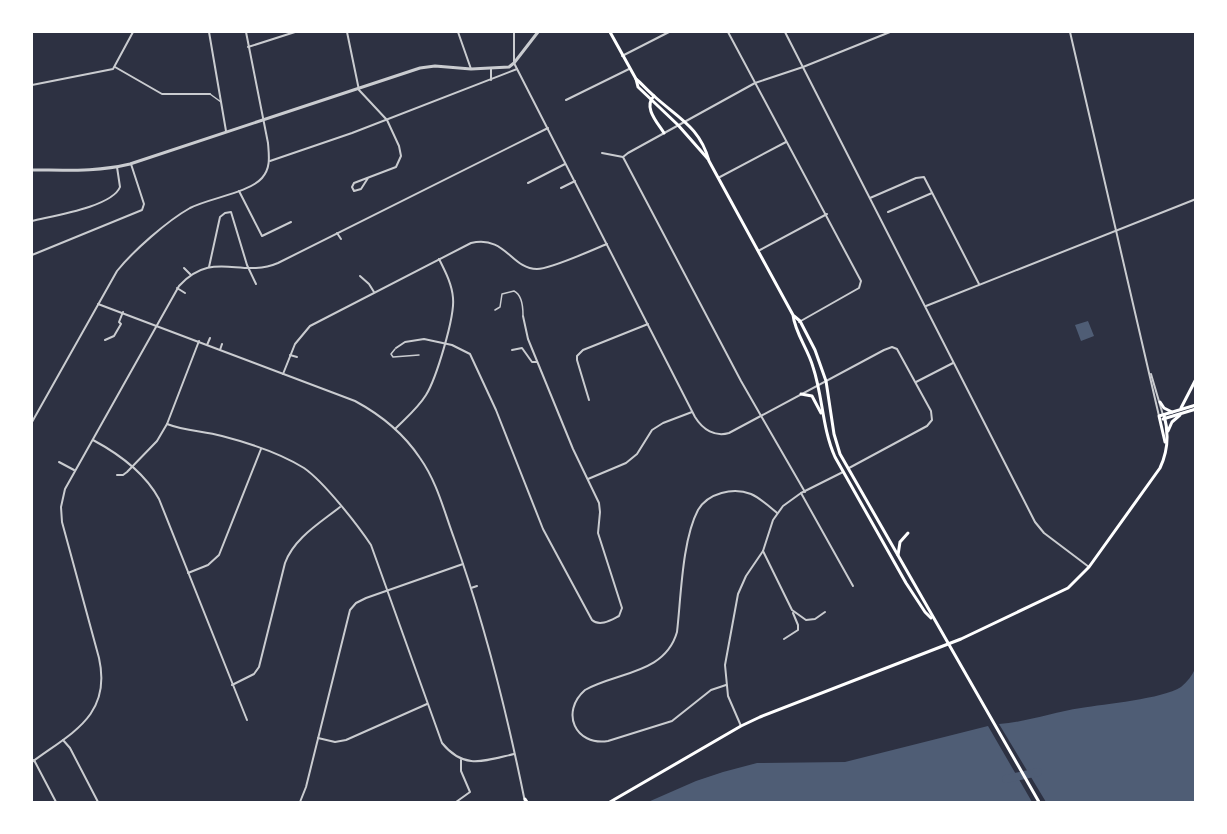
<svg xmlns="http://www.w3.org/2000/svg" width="1227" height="834" viewBox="0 0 1227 834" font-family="Cabin,sans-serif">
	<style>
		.water { fill: #4f5d75 }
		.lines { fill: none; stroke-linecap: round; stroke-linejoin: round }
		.river { stroke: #4f5d75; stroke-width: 8 }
		.service { stroke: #caccd0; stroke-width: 1.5 }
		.pedestrian { stroke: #caccd0; stroke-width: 1.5 }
		.minor { stroke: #caccd0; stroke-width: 2 }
		.tertiary { stroke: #caccd0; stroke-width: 3 }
		.secondary { stroke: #fff; stroke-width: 3 }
	</style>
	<rect width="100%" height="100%" fill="#2d3142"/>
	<!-- water -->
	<g class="water">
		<path d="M1088 321 1094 336 1081 341 1075 325Z"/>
		<path d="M1195 669V802H1046L999 724C1027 722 1054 712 1081 708 1105 704 1162 699 1181 687 1187 682 1192 676 1195 669Z"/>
		<path d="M988 726 1032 802H648L696 781 723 772 757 763 845 762Z"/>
	</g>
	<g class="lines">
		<!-- river -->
		<path class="river" d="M1006 779 1038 772"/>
		<!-- service -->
		<g class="service">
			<path d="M495 310 500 307 502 294 514 291C522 295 523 306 523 315"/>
			<path d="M395 349 391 354 393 357 419 355"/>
		</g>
		<!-- pedestrian -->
		<path class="pedestrian" d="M210 94 221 102"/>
		<!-- minor -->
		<g class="minor">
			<path d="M209 32 226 131"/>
			<path d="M347 32 359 90 387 120 399 146 401 156 396 167 354 183 352 187 354 191 361 189 368 178"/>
			<path d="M458 32 471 69"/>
			<path d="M514 32V63L695 417C703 430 715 437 729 433L884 350 892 347 897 349 931 411 932 420 927 426 849 468"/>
			<path d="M728 32 861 281 859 288 799 322"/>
			<path d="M785 32 1035 522 1044 533 1089 567"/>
			<path d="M1070 32 1159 416"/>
			<path d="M248 47 295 32"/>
			<path d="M622 56 669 32"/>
			<path d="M115 67 162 94H210"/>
			<path d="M491 80V69"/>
			<path d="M32 85 113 69 133 32"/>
			<path d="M566 100 629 69"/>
			<path d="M602 153 623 157"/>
			<path d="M623 157 741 381 805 492"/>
			<path d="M623 157 628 153 755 83 803 67 890 32"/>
			<path d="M270 161 352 133 517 69"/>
			<path d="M718 178 786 142"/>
			<path d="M528 183 565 164"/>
			<path d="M561 188 575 181"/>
			<path d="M239 191 262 236 291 222"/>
			<path d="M870 198 916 178 924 177 979 284"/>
			<path d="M888 212 932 193"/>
			<path d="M32 221C52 216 112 207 120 187L117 167"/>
			<path d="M337 233 341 239"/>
			<path d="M758 251 827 214"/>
			<path d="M32 255 142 210 144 204 131 164"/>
			<path d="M209 267 220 217 225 213 231 212 247 265 256 284"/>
			<path d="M184 268 191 275"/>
			<path d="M360 276 369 284 374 292"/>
			<path d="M177 288 185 293"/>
			<path d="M98 304 355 401C381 415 404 434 420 458 437 482 444 511 454 538 485 624 507 713 525 802"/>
			<path d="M926 306 1196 199"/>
			<path d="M105 340 114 336 121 324 119 322 123 312"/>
			<path d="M207 345 210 338"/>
			<path d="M396 348 405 342 424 339 452 345 470 354 496 410 543 529 592 620C600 627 611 620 619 616L622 608 598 533 600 512 599 503 573 449 528 339 523 316"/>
			<path d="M220 350 222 344"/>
			<path d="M512 350 522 348 532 362H537"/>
			<path d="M290 355 297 357"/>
			<path d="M283 374 295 344 310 326 471 243C506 235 511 269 537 269 551 269 592 250 607 244"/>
			<path d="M1151 374 1163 415"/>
			<path d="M916 382 953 363"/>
			<path d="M589 400 577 360V356L583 350 648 324"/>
			<path d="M32 422 117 271C133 251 167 221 190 208 209 198 249 193 262 178 271 168 269 156 268 143L246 32"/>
			<path d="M167 424C185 431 203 431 222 436 249 443 280 453 304 468 324 482 357 524 371 545L442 743C464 770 484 761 514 754"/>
			<path d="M395 429C406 418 418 408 426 395 436 379 455 317 453 298 452 284 445 271 439 259"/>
			<path d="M93 440C119 454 145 473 159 499L247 720"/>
			<path d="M59 462 74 470"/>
			<path d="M117 475H123L127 472 157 441 167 424 199 341"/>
			<path d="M588 479 626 463 637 454 652 430 663 423 692 412"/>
			<path d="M801 493 853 586"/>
			<path d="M763 551 792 610 806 620 815 619 825 612"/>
			<path d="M188 573 208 565 219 555 261 449"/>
			<path d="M471 588 477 586"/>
			<path d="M784 639 798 630V625L793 613"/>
			<path d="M232 685 254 674 259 667 285 563C294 538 320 523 340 507"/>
			<path d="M726 685 711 690 672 721 608 741C575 746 560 712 585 690 617 672 665 674 677 632 681 598 682 540 698 510 708 493 733 487 751 494 760 498 769 506 777 513"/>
			<path d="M741 726 728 696 725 665 738 594 746 576 763 551 773 520 783 506 801 493 843 472"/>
			<path d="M318 738 335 742 346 740 427 704"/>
			<path d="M63 740 70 748 98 802"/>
			<path d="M34 760 56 802"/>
			<path d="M32 762C71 733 112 716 99 658L62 522 61 507 65 489 179 286C213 249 240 279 278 263L548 128"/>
			<path d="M300 802 306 787 350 610 356 603 366 598 463 564"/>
			<path d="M456 802 470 792 461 771V760"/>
		</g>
		<!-- tertiary -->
		<path class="tertiary" d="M32 170C66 170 97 172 130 164L420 68 435 66 471 69 509 67 514 63 538 32"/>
		<!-- secondary -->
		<g class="secondary">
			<path d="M610 32 636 79 638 87 678 125 708 159"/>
			<path d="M636 79C642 84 647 90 654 96 678 118 700 127 709 161L793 315C795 333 808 349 813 367 823 397 822 428 835 457L906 583 925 612 931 618"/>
			<path d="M654 96C643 107 657 122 664 133"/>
			<path d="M794 316 800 321 815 350 826 381 834 434 840 454 1039 802"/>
			<path d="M801 394 812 396 821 413"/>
			<path d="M1160 402 1164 408 1172 412"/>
			<path d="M1181 408 1196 379"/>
			<path d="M1163 419 1196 409"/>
			<path d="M1168 431 1172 422 1180 415"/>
			<path d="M1165 442 1159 416 1196 405"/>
			<path d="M898 555 900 542 908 533"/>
			<path d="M525 799 527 802"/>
			<path d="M610 802 741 726 760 717 961 639 1068 588 1089 567 1160 468C1168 451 1169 433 1164 415"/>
		</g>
	</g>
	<!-- border -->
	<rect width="1227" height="834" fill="none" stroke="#ffffff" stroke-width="66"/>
</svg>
